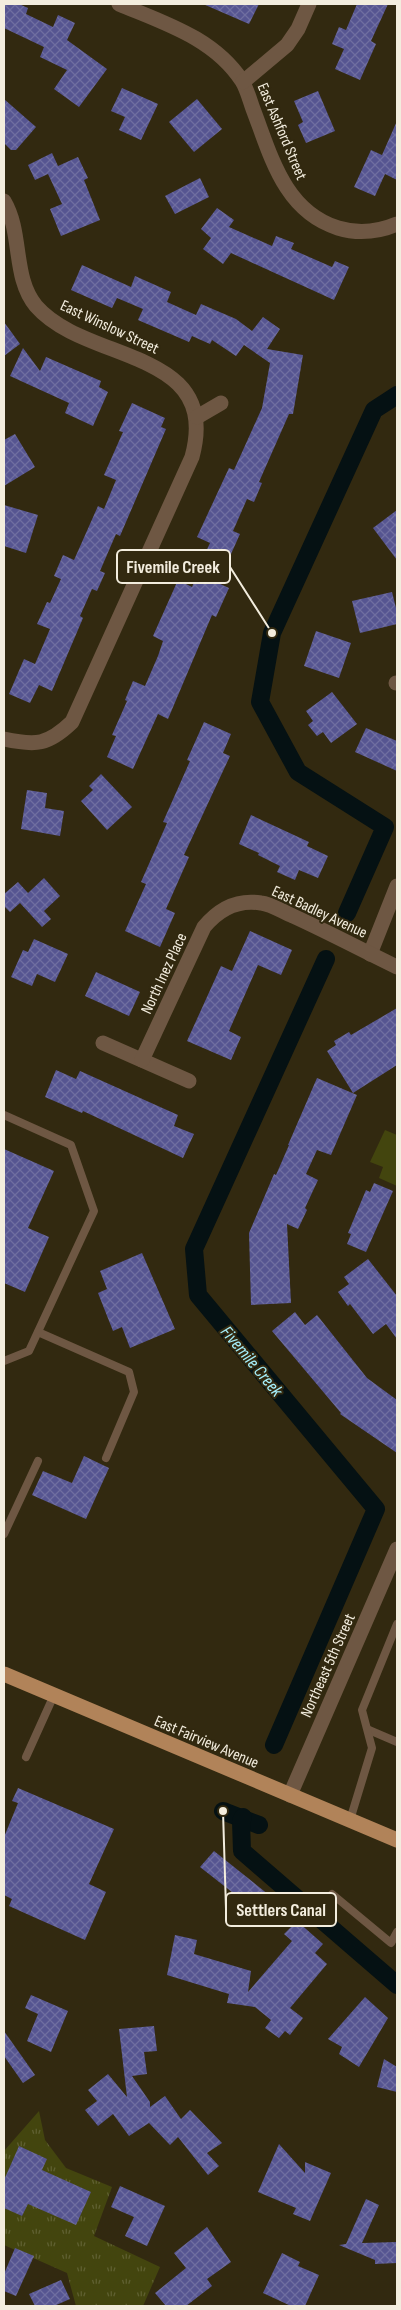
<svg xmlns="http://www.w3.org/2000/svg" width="401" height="2310" viewBox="0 0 401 2310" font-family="'Sofia Sans Condensed',sans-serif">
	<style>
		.grass { fill: url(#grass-tufts) }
		.garden { fill: #43450e }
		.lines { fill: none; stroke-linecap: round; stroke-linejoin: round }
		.canal { stroke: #051113; stroke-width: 18 }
		.building { fill: url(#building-cross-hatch) }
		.service { stroke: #6e5743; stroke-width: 8 }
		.minor { stroke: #6e5743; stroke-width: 15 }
		.primary { stroke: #b18359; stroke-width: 15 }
		.labels { text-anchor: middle; stroke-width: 4; stroke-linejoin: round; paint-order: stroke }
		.street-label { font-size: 16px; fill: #f3edde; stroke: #322910 }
		.water-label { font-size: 18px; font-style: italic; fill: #a6f0fc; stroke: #322910 }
		.leader { fill: none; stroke: #f3edde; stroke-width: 2 }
		.callout-dot { fill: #f3edde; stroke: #322910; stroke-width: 2 }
		.callout { fill: #322910; stroke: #f3edde; stroke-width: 2 }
		.callout-label { font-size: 18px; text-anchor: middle; font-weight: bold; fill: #f3edde }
	</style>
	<defs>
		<pattern id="grass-tufts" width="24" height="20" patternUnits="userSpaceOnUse" patternTransform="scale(1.25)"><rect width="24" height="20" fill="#43450e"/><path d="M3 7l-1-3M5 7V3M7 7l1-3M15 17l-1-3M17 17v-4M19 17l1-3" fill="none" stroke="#5f6031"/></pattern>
		<pattern id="building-cross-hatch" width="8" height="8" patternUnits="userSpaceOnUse" patternTransform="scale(1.25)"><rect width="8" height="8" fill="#565591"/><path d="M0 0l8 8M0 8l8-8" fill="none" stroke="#6f6ea0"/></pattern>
	</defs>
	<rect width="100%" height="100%" fill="#322910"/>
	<!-- grass -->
	<path class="grass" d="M39 2111 45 2140 66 2168 112 2187 94 2236 160 2267 143 2306H76L67 2273 4 2245V2151Z"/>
	<!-- garden -->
	<path class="garden" d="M385 1130 397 1135V1186L379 1178 383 1167 370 1162Z"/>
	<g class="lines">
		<!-- canal -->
		<g class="canal">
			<path d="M347 913 385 827 298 772 260 702 272 633 374 410 397 395"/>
			<path d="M274 1745 376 1509 198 1295 194 1249 326 959"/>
			<path d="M223 1811 259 1825"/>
			<path d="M243 1817 241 1821 242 1851 397 1985"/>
		</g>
	</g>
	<!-- building -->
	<g class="building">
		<path d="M4 4H19L28 8 26 14 53 27 58 15 75 23 67 40 107 69 79 107 54 89 67 70 40 57 44 47 4 28Z"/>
		<path d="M203 4H259L249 24Z"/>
		<path d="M357 4H388L371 41 376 44 360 80 335 69 344 49 332 44 339 27 346 30Z"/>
		<path d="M122 88 158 104 141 140 119 130 125 117 111 111Z"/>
		<path d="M318 91 335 131 306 143 298 125 303 122 294 101Z"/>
		<path d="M4 99 36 127 16 150H11L4 143Z"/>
		<path d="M197 99 222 129 194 152 169 122Z"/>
		<path d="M397 121V180L385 174 375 196 354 187 371 150 382 155Z"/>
		<path d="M52 153 58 166 78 157 88 178 84 180 100 220 61 236 50 209 62 204 48 174 35 180 28 165Z"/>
		<path d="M200 178 209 197 175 214 165 196Z"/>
		<path d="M217 208 234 220 229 227 272 246 276 236 294 243 291 249 332 267 335 261 349 267 334 300 231 253 223 264 203 249 211 238 201 229Z"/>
		<path d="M82 265 131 287 135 276 171 292 167 302 196 315 201 304 236 319 252 331 263 317 280 329 267 349 303 355 293 414H289L259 482 262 483 254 502 247 499 233 531 240 534 218 583 229 588 216 617 212 615 168 719 158 714 133 769 107 757 116 736 112 735 127 701 125 700 133 681 145 686 158 656 163 641 153 636 178 580 192 587 203 561 202 560 210 543 197 537 229 468 234 470 262 408 270 363 244 345 236 356 212 340 210 344 192 336 189 342 138 320 143 309 117 298 112 308 71 290Z"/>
		<path d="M4 322 20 344 4 356Z"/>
		<path d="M23 348 40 371 46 357 101 381 99 387 108 392 93 426 65 413 69 403 10 376Z"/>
		<path d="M132 403 165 418 161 427 166 429 120 536 116 534 100 571 105 573 97 591 92 589 80 616 83 618 52 691 39 685 30 703 9 694 24 659 35 664 50 629 37 624 47 602 50 603 61 579 54 576 63 555 74 560 98 506 104 509 116 480 104 475 123 432 119 431Z"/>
		<path d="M15 434 35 467 4 486V440Z"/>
		<path d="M4 505 38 515 26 553 4 546Z"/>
		<path d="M397 510V560L373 528Z"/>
		<path d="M392 592 397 612V624L360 633 352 601Z"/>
		<path d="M316 631 351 643 339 678 304 666Z"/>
		<path d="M332 692 357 724 331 743 323 732 317 736 308 725 313 721 306 711Z"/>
		<path d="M204 722 231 734 223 753 230 756 184 855 189 857 166 909 175 913 160 947 125 931 146 884 141 882 167 823 163 822 190 761 187 760Z"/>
		<path d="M366 728 397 741V771L355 752Z"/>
		<path d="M101 774 132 807 107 830 81 801 93 790 89 786Z"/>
		<path d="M27 790 47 793 45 808 64 811 60 836 21 829Z"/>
		<path d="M251 815 309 842 307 846 328 856 318 878 299 870 295 880 277 872 280 866 258 855 259 853 239 844Z"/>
		<path d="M44 878 60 896 44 911 51 919 42 927 20 903 10 912 4 906V894L18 882 28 893Z"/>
		<path d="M250 931 292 950 281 975 258 965 229 1031 241 1037 231 1060 187 1041 221 966 232 971Z"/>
		<path d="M34 939 68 954 55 982 37 974 32 986 11 977 23 950 28 952Z"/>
		<path d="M96 972 140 992 129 1016 85 996Z"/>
		<path d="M397 1008V1065L353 1093 327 1051 336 1045 334 1041 349 1032 351 1035Z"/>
		<path d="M56 1070 76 1079 80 1071 178 1115 174 1126 194 1134 183 1158 83 1111 82 1113 45 1097Z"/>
		<path d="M317 1078 357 1095 331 1155 317 1150 306 1174 318 1180 305 1208 307 1210 298 1229 287 1224 291 1303 251 1305 249 1233 274 1174 276 1175 289 1145H288Z"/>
		<path d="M4 1149 54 1171 28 1228 49 1237 25 1292 4 1283Z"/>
		<path d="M374 1183 393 1191 366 1252 347 1244 351 1234 348 1233 366 1190 370 1192Z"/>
		<path d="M142 1253 175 1329 130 1348 122 1327 113 1331 98 1293 107 1289 100 1271Z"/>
		<path d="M368 1259 397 1296V1339L386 1324 373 1334 350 1304 348 1306 338 1292 349 1284 344 1277Z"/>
		<path d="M295 1312 305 1325 317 1315 367 1378 397 1400V1453L340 1414 341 1413 272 1331Z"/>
		<path d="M84 1456 109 1468 86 1519 32 1495 43 1471 72 1483Z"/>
		<path d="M18 1788 114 1829 89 1884 106 1892 85 1940 9 1906 12 1899 4 1895V1837L18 1803 12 1801Z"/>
		<path d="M214 1851 269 1895 256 1911 200 1867Z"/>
		<path d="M297 1921 323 1944 315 1953 327 1964 290 2008 303 2018 290 2035 285 2031 279 2038 265 2028 271 2020 255 2007 227 2003 229 1994 167 1975 175 1935 197 1940 194 1954 251 1971 248 1992 292 1941 284 1934Z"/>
		<path d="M31 1995 68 2011 51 2052 27 2041 38 2014 25 2008Z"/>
		<path d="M365 1997 388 2018 359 2067 339 2054 342 2047 328 2039Z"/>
		<path d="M154 2026 157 2051 144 2052 147 2074 132 2076 150 2102V2107L165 2096 181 2119 190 2110 222 2143 207 2153 219 2166 208 2175 178 2137 170 2145 149 2123 129 2136 113 2114 98 2126 85 2110 97 2101 88 2090 108 2074 127 2097 119 2029Z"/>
		<path d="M4 2031 35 2075 23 2083 4 2056Z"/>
		<path d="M384 2059 397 2067V2092L377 2087Z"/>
		<path d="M279 2144 305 2173V2162L331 2173 310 2221 293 2214 296 2208 258 2192Z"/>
		<path d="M19 2146 47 2159 42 2170 91 2192 76 2225 28 2204 22 2216 4 2208V2180Z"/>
		<path d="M120 2186 165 2206 147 2246 125 2236 134 2217 111 2207Z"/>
		<path d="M366 2199 379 2205 362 2243 397 2242V2263L375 2264V2260L339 2245 346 2244Z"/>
		<path d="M207 2227 231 2262 207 2279 212 2286 186 2306H166L155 2293 186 2268 174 2253Z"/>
		<path d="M15 2248 34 2256 16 2296 4 2291V2274Z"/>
		<path d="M282 2253 300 2262 298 2266 319 2275 305 2306H291L263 2293Z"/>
		<path d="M61 2280 70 2299 54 2306H35L29 2294Z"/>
	</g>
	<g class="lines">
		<!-- service -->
		<g class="service">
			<path d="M4 1115 71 1145 94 1211 29 1351 4 1361"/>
			<path d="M38 1332 129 1372 134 1392 106 1458"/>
			<path d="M4 1534 38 1461"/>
			<path d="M369 1730 397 1742"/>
			<path d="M26 1757 54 1695"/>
			<path d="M350 1820 372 1748 362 1710 397 1624"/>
			<path d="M332 1894 391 1943 397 1932"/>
		</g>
		<!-- minor -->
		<g class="minor">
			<path d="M119 4C164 23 214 38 242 81 247 89 250 101 253 109 271 156 284 211 338 228 358 234 378 232 397 224"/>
			<path d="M243 82 287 45 298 29 309 4"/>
			<path d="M4 201C23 233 12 277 36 306 86 364 222 347 192 457L72 722C48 745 36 746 4 739"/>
			<path d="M197 417 221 403"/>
			<path d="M396 683H397"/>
			<path d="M370 954 397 886"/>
			<path d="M103 1043 189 1081"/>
			<path d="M142 1060 204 927C218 910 237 899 261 903 271 904 283 912 293 916 328 932 362 950 397 967"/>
			<path d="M290 1795 397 1549"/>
		</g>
		<!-- primary -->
		<path class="primary" d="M4 1674 397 1840"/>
	</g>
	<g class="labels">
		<!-- street labels -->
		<g class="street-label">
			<text transform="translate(283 131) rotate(67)" y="6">East Ashford Street</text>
			<text transform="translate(110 326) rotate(25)" y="6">East Winslow Street</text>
			<text transform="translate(320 911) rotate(25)" y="6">East Badley Avenue</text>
			<text transform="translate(163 973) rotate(-65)" y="6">North Inez Place</text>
			<text transform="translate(327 1665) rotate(-66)" y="6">Northeast 5th Street</text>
			<text transform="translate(207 1741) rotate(23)" y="6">East Fairview Avenue</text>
		</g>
		<!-- water labels -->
		<g class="water-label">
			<text transform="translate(252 1361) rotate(50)" y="6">Fivemile Creek</text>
		</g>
	</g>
	<!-- callouts -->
	<path class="leader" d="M272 633L230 567M223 1811L226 1909"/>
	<g class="callout-dot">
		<circle cx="272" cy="633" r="5"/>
		<circle cx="223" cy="1811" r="5"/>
	</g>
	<g class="callout">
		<rect x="117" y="550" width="113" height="33" rx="5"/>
		<rect x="226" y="1893" width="110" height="33" rx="5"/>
	</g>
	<g class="callout-label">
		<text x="173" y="573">Fivemile Creek</text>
		<text x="281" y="1916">Settlers Canal</text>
	</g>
	<!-- border -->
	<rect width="401" height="2310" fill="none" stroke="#f3edde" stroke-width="10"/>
</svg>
